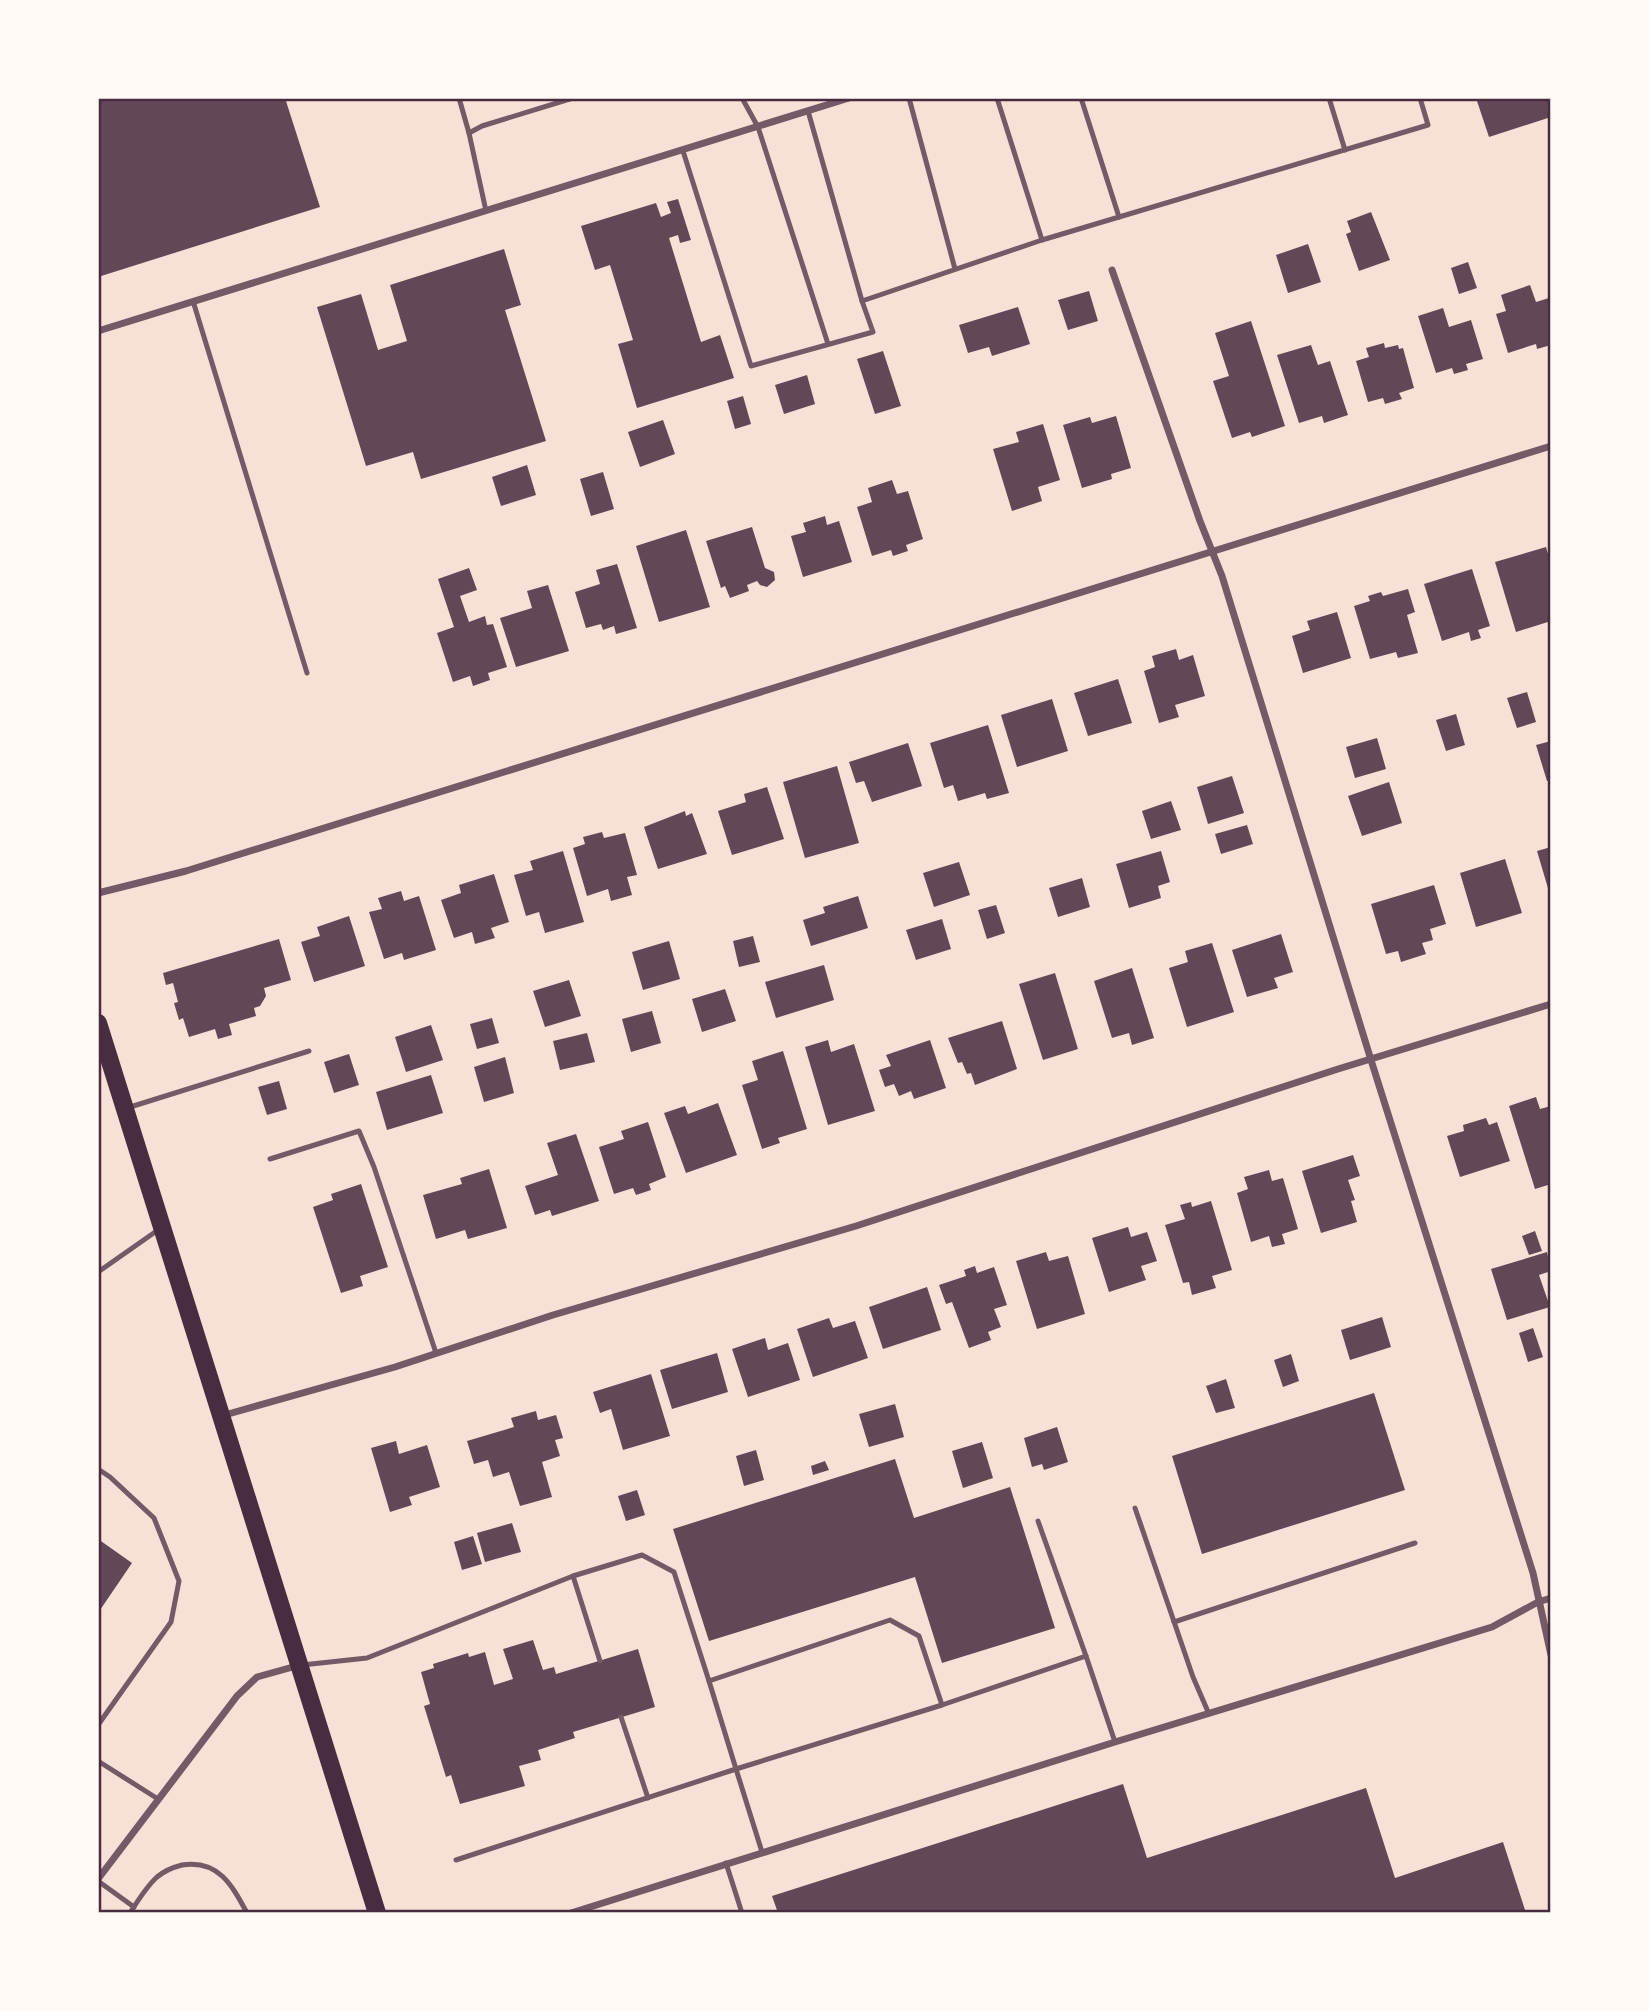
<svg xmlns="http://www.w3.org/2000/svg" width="1649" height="2011" viewBox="0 0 1649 2011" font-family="Inter,sans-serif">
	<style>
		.building { fill: #644757 }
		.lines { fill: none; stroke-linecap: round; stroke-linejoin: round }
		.service { stroke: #755966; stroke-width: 5 }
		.minor { stroke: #755966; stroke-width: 7 }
		.primary { stroke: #4a2c40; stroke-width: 18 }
		.neatline { fill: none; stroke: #4a2c40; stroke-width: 2.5 }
	</style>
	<rect width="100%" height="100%" fill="#f7e1d7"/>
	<!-- building -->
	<g class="building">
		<path d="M98 98H285L320 207 98 277Z"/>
		<path d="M1476 98H1551V117L1489 137Z"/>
		<path d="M678 199 691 240 680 243 678 235 669 238 701 342 720 335 734 378 637 408 618 344 633 340 610 265 595 270 581 226 656 203 661 217 671 213 667 202Z"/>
		<path d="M1371 212 1390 260 1359 271 1346 234 1351 232 1347 221Z"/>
		<path d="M1308 244 1321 282 1288 293 1276 255Z"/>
		<path d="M504 249 521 305 505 310 546 441 421 479 413 452 366 466 317 307 361 294 378 350 407 341 390 285Z"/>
		<path d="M1468 262 1477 288 1459 294 1451 268Z"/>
		<path d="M1530 285 1536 302 1549 298 1551 306V345L1537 349 1536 344 1508 353 1496 314 1506 311 1501 295Z"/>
		<path d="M1089 291 1098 321 1068 330 1058 300Z"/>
		<path d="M1018 307 1030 344 992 356 989 347 968 353 959 325Z"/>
		<path d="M1443 308 1449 327 1471 320 1483 359 1466 364 1468 370 1454 374 1452 368 1436 373 1418 316Z"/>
		<path d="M1251 321 1285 426 1252 437 1250 432 1232 438 1213 381 1229 376 1215 333Z"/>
		<path d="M1384 343 1385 348 1398 345 1399 349 1403 348 1414 388 1399 393 1402 399 1385 404 1383 398 1368 402 1356 361 1369 357 1366 348Z"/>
		<path d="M1311 345 1318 365 1330 361 1348 415 1324 423 1322 416 1299 423 1277 355Z"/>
		<path d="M883 351 901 406 875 414 857 359Z"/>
		<path d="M807 375 815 404 784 414 775 385Z"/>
		<path d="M743 396 751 424 735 429 727 401Z"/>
		<path d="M1116 416 1131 468 1111 474 1112 479 1082 488 1063 425 1090 417 1092 423Z"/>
		<path d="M663 420 675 454 640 467 628 432Z"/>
		<path d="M1043 424 1060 480 1038 487 1042 501 1012 511 993 449 1019 442 1016 432Z"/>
		<path d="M527 465 536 495 501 506 492 477Z"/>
		<path d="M603 472 614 509 591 516 580 479Z"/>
		<path d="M892 480 897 494 908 491 923 539 906 545 908 551 893 556 891 550 872 556 857 507 872 502 868 488Z"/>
		<path d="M825 516 827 525 839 521 852 562 803 577 791 536 806 532 803 523Z"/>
		<path d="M752 527 765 568 774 572 775 580 767 587 760 585 757 581 747 585 749 591 730 598 725 586 721 588 706 541Z"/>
		<path d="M686 530 710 607 659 622 636 546Z"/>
		<path d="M1546 547 1551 564V599L1548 600 1551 621 1516 632 1495 562Z"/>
		<path d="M617 564 637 628 616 634 614 626 603 630 601 624 586 628 575 592 600 584 596 570Z"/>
		<path d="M469 568 477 590 460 596 469 622 485 616 487 625 493 624 507 667 488 673 490 680 473 686 470 676 453 682 437 633 454 627 438 579Z"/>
		<path d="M1472 569 1490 626 1478 630 1481 638 1471 641 1469 632 1442 641 1424 584Z"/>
		<path d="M548 585 569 651 516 667 500 618 532 608 527 591Z"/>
		<path d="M1408 589 1415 612 1407 615 1418 653 1398 658 1396 652 1370 659 1354 606 1370 601 1368 596 1381 592 1383 596Z"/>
		<path d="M1337 612 1351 658 1303 673 1292 636 1310 630 1307 621Z"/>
		<path d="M1176 649 1179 660 1193 655 1205 696 1175 705 1179 717 1159 723 1144 671 1155 667 1152 656Z"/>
		<path d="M1118 679 1132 723 1088 736 1074 693Z"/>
		<path d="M1527 692 1536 722 1517 728 1507 698Z"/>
		<path d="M1052 699 1068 751 1017 767 1001 715Z"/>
		<path d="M1456 714 1465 745 1446 751 1436 720Z"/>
		<path d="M988 725 1009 793 987 799 985 793 958 801 953 785 944 788 930 743Z"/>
		<path d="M1377 738 1386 769 1355 778 1346 747Z"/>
		<path d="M1551 741V780L1547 781 1536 745Z"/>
		<path d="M908 743 922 786 872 802 864 781 856 783 849 762Z"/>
		<path d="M837 766 859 843 805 858 783 782Z"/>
		<path d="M1232 776 1244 813 1208 824 1197 787Z"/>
		<path d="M1389 782 1402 823 1362 836 1348 796Z"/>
		<path d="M767 787 784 839 732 855 718 811 746 802 744 794Z"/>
		<path d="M1171 801 1181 830 1151 839 1142 811Z"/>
		<path d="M685 811 686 816 692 813 707 854 658 869 644 827Z"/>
		<path d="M1247 825 1253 844 1221 854 1215 834Z"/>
		<path d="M602 832 604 838 625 833 637 875 627 877 632 895 611 901 608 889 587 896 573 848 585 844 583 837Z"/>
		<path d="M1551 847V895H1550L1537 851Z"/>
		<path d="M563 851 584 922 545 933 539 912 526 916 514 875 533 870 530 861Z"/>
		<path d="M1161 851 1170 882 1158 886 1161 898 1129 908 1116 864Z"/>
		<path d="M1505 859 1522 913 1476 927 1460 873Z"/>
		<path d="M959 862 970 895 934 907 923 873Z"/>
		<path d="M494 874 509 922 491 928 495 938 475 944 472 932 454 938 441 900 461 893 459 885Z"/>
		<path d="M1082 878 1090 907 1058 917 1049 888Z"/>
		<path d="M1434 885 1446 924 1430 929 1433 940 1422 943 1426 954 1401 962 1398 951 1386 954 1371 904Z"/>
		<path d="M401 891 404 901 419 896 436 950 404 960 402 953 384 959 369 912 382 909 378 898Z"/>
		<path d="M858 896 868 928 811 946 803 920 825 913 823 907Z"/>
		<path d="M996 905 1005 933 987 939 978 910Z"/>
		<path d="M349 916 365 966 314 982 301 942 320 936 317 927Z"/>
		<path d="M942 919 951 949 916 960 906 930Z"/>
		<path d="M1281 934 1293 972 1274 978 1278 988 1247 997 1232 950Z"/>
		<path d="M753 936 760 962 739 967 733 941Z"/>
		<path d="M279 939 291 980 264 988 266 996 260 1006 254 1008 256 1016 229 1024 232 1035 218 1039 215 1029 189 1037 183 1018 179 1020 174 1003 178 1002 173 983 166 985 163 973Z"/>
		<path d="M669 941 680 979 643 990 632 952Z"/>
		<path d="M1212 943 1234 1012 1187 1027 1169 968 1188 962 1185 951Z"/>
		<path d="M824 965 834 1000 776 1018 765 982Z"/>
		<path d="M1132 968 1154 1038 1132 1045 1129 1033 1112 1038 1094 981Z"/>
		<path d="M1055 973 1078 1049 1043 1060 1019 984Z"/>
		<path d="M569 980 581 1016 545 1027 533 991Z"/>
		<path d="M725 989 736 1021 702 1032 692 999Z"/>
		<path d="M652 1011 661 1043 631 1052 622 1019Z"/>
		<path d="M492 1018 499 1043 477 1049 470 1024Z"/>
		<path d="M1002 1021 1017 1069 975 1085 971 1073 967 1074 962 1062 958 1063 948 1038Z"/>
		<path d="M431 1025 443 1060 406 1072 395 1037Z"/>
		<path d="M587 1033 595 1062 560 1070 553 1041Z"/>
		<path d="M828 1040 831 1052 854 1044 875 1111 828 1125 805 1047Z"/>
		<path d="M930 1040 946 1088 914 1099 911 1091 899 1096 894 1084 885 1087 879 1070 891 1066 886 1055Z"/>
		<path d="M783 1051 807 1129 778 1138 780 1143 762 1149 742 1085 758 1080 752 1061Z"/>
		<path d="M349 1054 359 1085 334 1093 324 1062Z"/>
		<path d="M505 1057 514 1093 484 1102 474 1067Z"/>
		<path d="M431 1075 443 1113 387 1130 376 1092Z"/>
		<path d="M279 1081 287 1109 267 1115 258 1087Z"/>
		<path d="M1536 1097 1540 1109 1551 1106V1184L1535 1189 1509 1106Z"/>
		<path d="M718 1103 737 1155 686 1173 664 1113 685 1106 688 1114Z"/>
		<path d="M1486 1118 1489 1125 1497 1122 1510 1161 1460 1177 1447 1136 1464 1131 1463 1125Z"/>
		<path d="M648 1122 666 1177 649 1184 651 1190 636 1195 633 1188 614 1194 599 1147 624 1139 621 1131Z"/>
		<path d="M576 1134 599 1201 552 1216 550 1210 535 1215 525 1186 558 1175 547 1143Z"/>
		<path d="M1353 1155 1360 1176 1348 1180 1355 1200 1351 1201 1357 1222 1321 1233 1302 1171Z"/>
		<path d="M489 1169 507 1228 468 1239 465 1230 436 1239 423 1195 462 1184 460 1178Z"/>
		<path d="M1269 1170 1272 1181 1283 1178 1298 1229 1282 1234 1285 1244 1272 1247 1269 1236 1251 1242 1237 1193 1248 1189 1244 1177Z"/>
		<path d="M361 1184 388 1267 360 1276 363 1286 341 1293 313 1207 333 1200 331 1194Z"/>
		<path d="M1211 1201 1232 1270 1212 1276 1216 1288 1192 1295 1189 1282 1183 1283 1165 1225 1185 1219 1180 1205 1191 1202 1192 1207Z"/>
		<path d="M1128 1227 1131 1237 1147 1232 1157 1261 1141 1266 1146 1280 1109 1292 1092 1238Z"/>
		<path d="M1535 1231 1542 1251 1529 1255 1522 1236Z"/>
		<path d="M1046 1252 1049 1261 1068 1256 1085 1314 1037 1329 1016 1261Z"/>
		<path d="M1547 1252 1551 1271 1539 1275 1550 1307 1507 1320 1491 1269Z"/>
		<path d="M975 1266 977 1273 994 1267 1007 1305 994 1309 1001 1327 988 1332 991 1340 969 1348 952 1302 946 1304 939 1285 966 1276 964 1270Z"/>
		<path d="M927 1287 941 1330 883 1349 869 1307Z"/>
		<path d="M1382 1317 1391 1347 1350 1360 1341 1330Z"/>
		<path d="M829 1318 833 1328 855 1321 868 1358 813 1377 797 1329Z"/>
		<path d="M1533 1328 1543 1357 1528 1362 1519 1333Z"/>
		<path d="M765 1338 768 1350 788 1343 800 1380 748 1397 732 1349Z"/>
		<path d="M717 1353 728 1392 672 1409 660 1370Z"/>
		<path d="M1291 1354 1299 1381 1283 1387 1274 1360Z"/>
		<path d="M651 1374 670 1436 623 1450 611 1409 600 1413 593 1392Z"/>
		<path d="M1226 1379 1235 1408 1216 1413 1206 1386Z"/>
		<path d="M1374 1393 1405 1490 1202 1554 1172 1456Z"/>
		<path d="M895 1404 904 1437 869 1447 859 1414Z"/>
		<path d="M536 1411 538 1420 556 1415 563 1438 555 1440 560 1456 542 1462 552 1497 520 1506 509 1472 493 1477 488 1460 474 1464 467 1441 514 1427 511 1418Z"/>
		<path d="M1057 1427 1068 1462 1044 1470 1042 1464 1032 1467 1024 1438Z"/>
		<path d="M396 1441 399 1454 427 1445 440 1487 409 1497 412 1505 390 1512 371 1448Z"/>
		<path d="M982 1442 993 1478 963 1488 952 1451Z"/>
		<path d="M756 1450 764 1480 744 1486 736 1456Z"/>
		<path d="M895 1459 914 1518 1010 1487 1055 1628 942 1663 915 1577 709 1641 673 1529Z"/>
		<path d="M825 1461 829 1470 813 1475 811 1466Z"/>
		<path d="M637 1490 645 1515 626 1521 618 1496Z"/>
		<path d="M512 1523 521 1552 485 1562 477 1533Z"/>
		<path d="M473 1536 482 1564 462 1570 454 1542Z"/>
		<path d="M98 1539 132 1563 98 1613Z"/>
		<path d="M533 1640 543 1670 554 1667 556 1674 638 1649 655 1707 573 1732 575 1738 538 1750 541 1760 519 1766 525 1786 460 1804 451 1775 446 1777 424 1706 430 1704 421 1672 434 1668 433 1664 468 1653 469 1657 485 1652 494 1685 513 1679 503 1649Z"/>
		<path d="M1123 1784 1147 1858 1366 1788 1395 1878 1503 1842 1526 1913H778L772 1896Z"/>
	</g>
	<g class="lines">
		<!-- service -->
		<g class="service">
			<path d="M459 98 469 133"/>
			<path d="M742 98 758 127 828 344"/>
			<path d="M909 98 955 269"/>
			<path d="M997 98 1042 240"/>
			<path d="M1081 98 1119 217"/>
			<path d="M1329 98 1345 150"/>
			<path d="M808 111 862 301"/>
			<path d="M683 151 751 366 873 332 862 301 1042 240 1428 125 1420 98"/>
			<path d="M486 211 469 133 482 126 573 98"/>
			<path d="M193 301 307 673"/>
			<path d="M127 1108 309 1051"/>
			<path d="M270 1159 359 1131 374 1167 436 1353"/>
			<path d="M98 1272 158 1230"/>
			<path d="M98 1469 110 1477 154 1518 179 1581 171 1622 98 1725"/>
			<path d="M1135 1508 1193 1677 1209 1714"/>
			<path d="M1038 1521 1086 1656"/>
			<path d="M573 1576 600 1661"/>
			<path d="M1174 1622 1415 1543"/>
			<path d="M302 1665 367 1658 573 1576 642 1555 674 1572 709 1681 890 1620 919 1636 942 1705 1086 1656 1115 1742"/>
			<path d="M621 1717 648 1798"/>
			<path d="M98 1761 158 1799"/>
			<path d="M762 1852 736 1769 942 1705"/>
			<path d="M456 1860 736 1769 709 1681"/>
			<path d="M726 1863 742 1913"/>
			<path d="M98 1881 134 1907"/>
			<path d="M130 1913C137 1902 146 1887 157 1877 163 1872 174 1867 182 1865 218 1859 232 1885 247 1913"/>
		</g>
		<!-- minor -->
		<g class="minor">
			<path d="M1112 270 1200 521 1222 576 1371 1060 1533 1573 1551 1655"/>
			<path d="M98 331 849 98"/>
			<path d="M98 893 186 871 1551 446"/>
			<path d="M221 1416 395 1367 553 1315 856 1226 1338 1069 1551 1004"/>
			<path d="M98 1879 237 1696 257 1677 300 1665"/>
			<path d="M571 1913 1115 1742 1492 1627 1538 1602 1551 1598"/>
		</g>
		<!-- primary -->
		<path class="primary" d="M98 1023 377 1913"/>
	</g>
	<!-- border -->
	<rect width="1649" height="2011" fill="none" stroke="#fffaf5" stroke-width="200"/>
	<rect x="100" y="100" width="1449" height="1811" class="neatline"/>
</svg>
